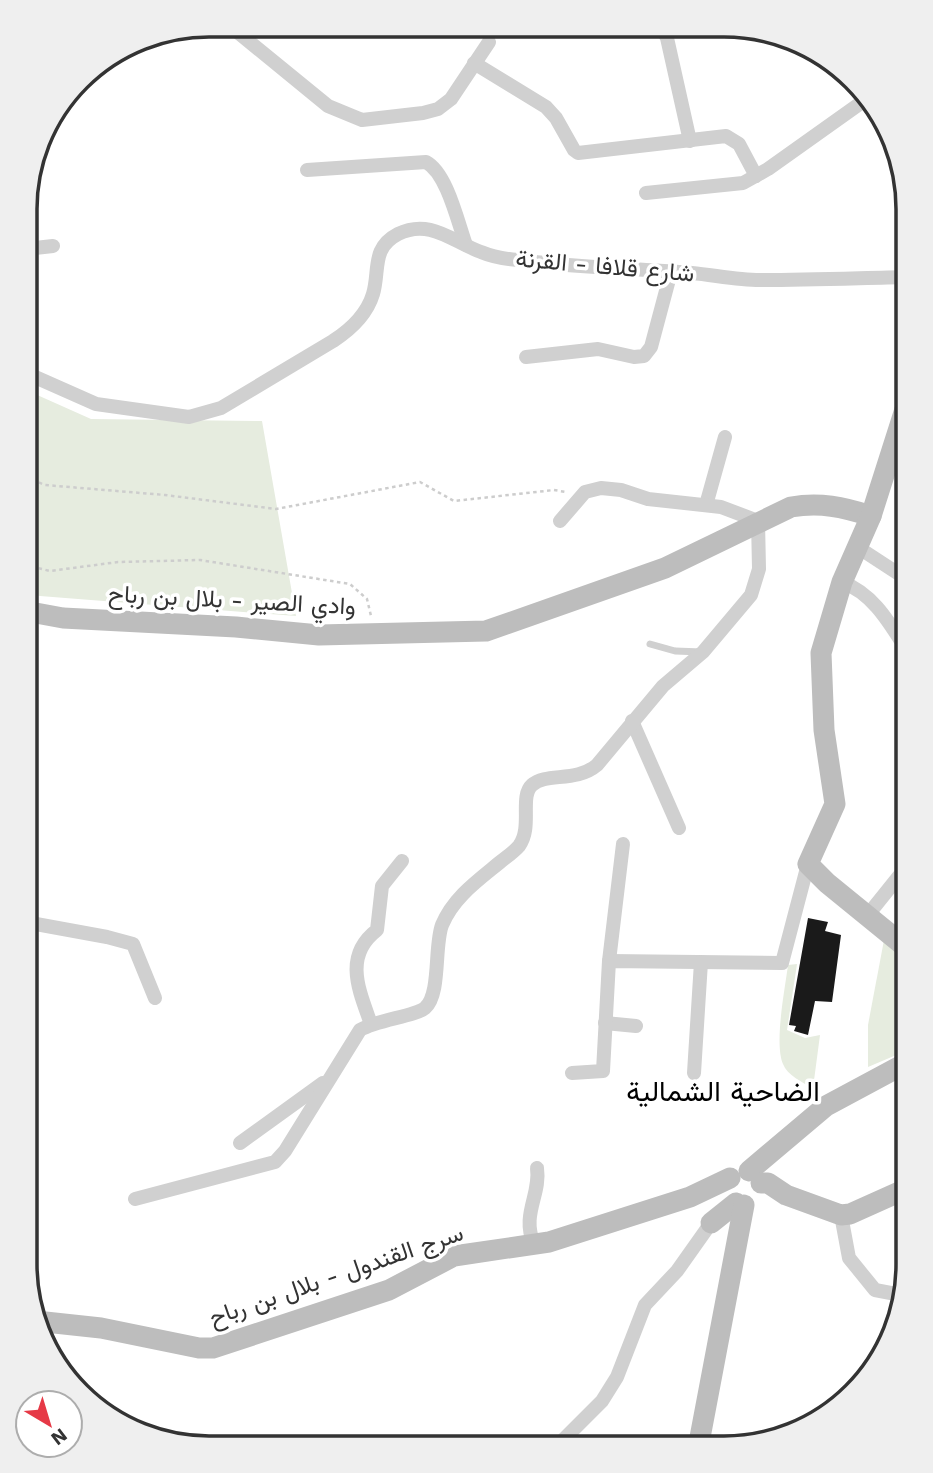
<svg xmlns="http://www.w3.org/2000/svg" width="933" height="1473" font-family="'Work Sans',Vazirmatn,sans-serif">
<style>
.green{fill:#e6ecdf}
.building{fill:#1a1a1a}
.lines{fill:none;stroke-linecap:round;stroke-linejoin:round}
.path{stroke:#cdcdcd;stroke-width:2.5;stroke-dasharray:3.5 3.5;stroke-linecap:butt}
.lane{stroke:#d0d0d0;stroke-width:7}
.street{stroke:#d0d0d0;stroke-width:14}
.secondary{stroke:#bdbdbd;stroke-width:21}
.labels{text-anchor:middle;stroke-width:7;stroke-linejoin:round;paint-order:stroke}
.street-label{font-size:24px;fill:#333;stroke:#fff}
.quarter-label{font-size:28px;fill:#000;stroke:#fff}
.rim{fill:none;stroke:#333;stroke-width:3.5}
</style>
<rect width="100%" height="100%" fill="#fff"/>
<g class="green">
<polygon points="26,390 91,419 262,421 296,616 40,596 25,593"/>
<polygon points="884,940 908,965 908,1050 868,1067 868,1025"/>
<path d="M797,964L787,1030L805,1038L820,1035L813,1088C803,1083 787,1075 783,1064C774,1043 785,989 788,965Z"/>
</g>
<polygon class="building" points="808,918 828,922 825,931 841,935 832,1002 815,1001 808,1035 794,1031 796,1026 789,1025"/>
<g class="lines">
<g class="path">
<polyline points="26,477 45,485 165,495 276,509 420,482 454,501 554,490 566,492"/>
<polyline points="25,565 50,571 118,562 200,560 350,584 367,599 371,616"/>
</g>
<polyline class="lane" points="650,644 675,651 702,652"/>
<g class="street">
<polyline points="229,25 328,106 362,120 423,113 438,109 451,99 489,42"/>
<polyline points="661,27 667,38 690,141"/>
<polyline points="474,63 546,107 556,118 574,150 578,153 726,136 739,144 756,176"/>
<path d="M307,170L426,162C447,173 458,223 466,245"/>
<polyline points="646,193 743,183 768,169 865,100"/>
<polyline points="26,249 53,246"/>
<polyline points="526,357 598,349 634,357 644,356 651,347 671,272"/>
<path d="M26,373L96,404L189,417L221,408L333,341C350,330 367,314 373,294C380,270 371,248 398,234C430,218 453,242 481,252C493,257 505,259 518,260C577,268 633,268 692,273C714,275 737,280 760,280C810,280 859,278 908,277"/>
<polyline points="706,505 725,437"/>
<polyline points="859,548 908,580"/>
<path d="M842,582C874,594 890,624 908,652"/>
<polyline points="632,721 679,828"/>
<polyline points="867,916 908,865"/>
<polyline points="25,922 107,937 133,944 155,998"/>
<polyline points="609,961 623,844"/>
<polyline points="605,1023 636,1026"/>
<path d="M371,1024C359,990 343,956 377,930L382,886L402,861"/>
<polyline points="572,1073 603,1071 609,961 782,963 808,864"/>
<polyline points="694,1073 701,962"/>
<polyline points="240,1143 323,1083"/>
<path d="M135,1199L275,1162L285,1151L360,1030C376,1020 416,1016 425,1008C441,994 434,946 442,925C453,898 477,881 499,863C505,858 514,852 519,846C533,827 519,797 532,785C546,772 576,783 597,765L663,686L703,652L751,595L759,569L758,521L721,507L648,499L621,490L601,488L585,492L560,521"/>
<polyline points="841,1215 849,1258 875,1290 896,1294"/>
<path d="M534,1244C521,1214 541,1195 537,1168"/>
<polyline points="555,1448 602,1401 617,1377 645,1305 677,1271 711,1223"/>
</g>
<g class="secondary">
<path d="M25,611L63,618L236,627L319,635L486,631L665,568L791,507C820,502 843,507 871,516"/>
<polyline points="908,949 827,883 808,864 835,804 824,730 821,653 842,582 871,516 908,400"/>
<polyline points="749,1171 826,1106 908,1062"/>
<polyline points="761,1183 768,1183 786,1195 841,1215 850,1214 908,1188"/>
<polyline points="711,1223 736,1203"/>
<polyline points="36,1321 101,1328 199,1348 213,1348 389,1290 454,1256 549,1242 690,1197 730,1178"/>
<polyline points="698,1448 744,1205"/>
</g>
</g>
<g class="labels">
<g class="street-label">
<text transform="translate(605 266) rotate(5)" y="8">شارع قلافا - القرنة</text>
<text transform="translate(232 600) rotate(3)" y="8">وادي الصير - بلال بن رباح</text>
<text transform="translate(336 1275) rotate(-19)" y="8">سرج القندول - بلال بن رباح</text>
</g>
<g class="quarter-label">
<text x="723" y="1101">الضاحية الشمالية</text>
</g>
</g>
<path d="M0 0H933V1473H0ZM209 37H724A172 172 0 0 1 896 209V1264A172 172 0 0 1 724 1436H209A172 172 0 0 1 37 1264V209A172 172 0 0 1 209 37Z" fill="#efefef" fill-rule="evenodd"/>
<path class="rim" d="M209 37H724A172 172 0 0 1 896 209V1264A172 172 0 0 1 724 1436H209A172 172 0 0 1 37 1264V209A172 172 0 0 1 209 37Z"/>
<g transform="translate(49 1424) rotate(142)"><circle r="33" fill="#ffffff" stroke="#adadad" stroke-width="2"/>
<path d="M0-5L12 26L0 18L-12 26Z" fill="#e63946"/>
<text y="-10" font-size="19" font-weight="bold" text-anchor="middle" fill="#333333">N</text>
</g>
</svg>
